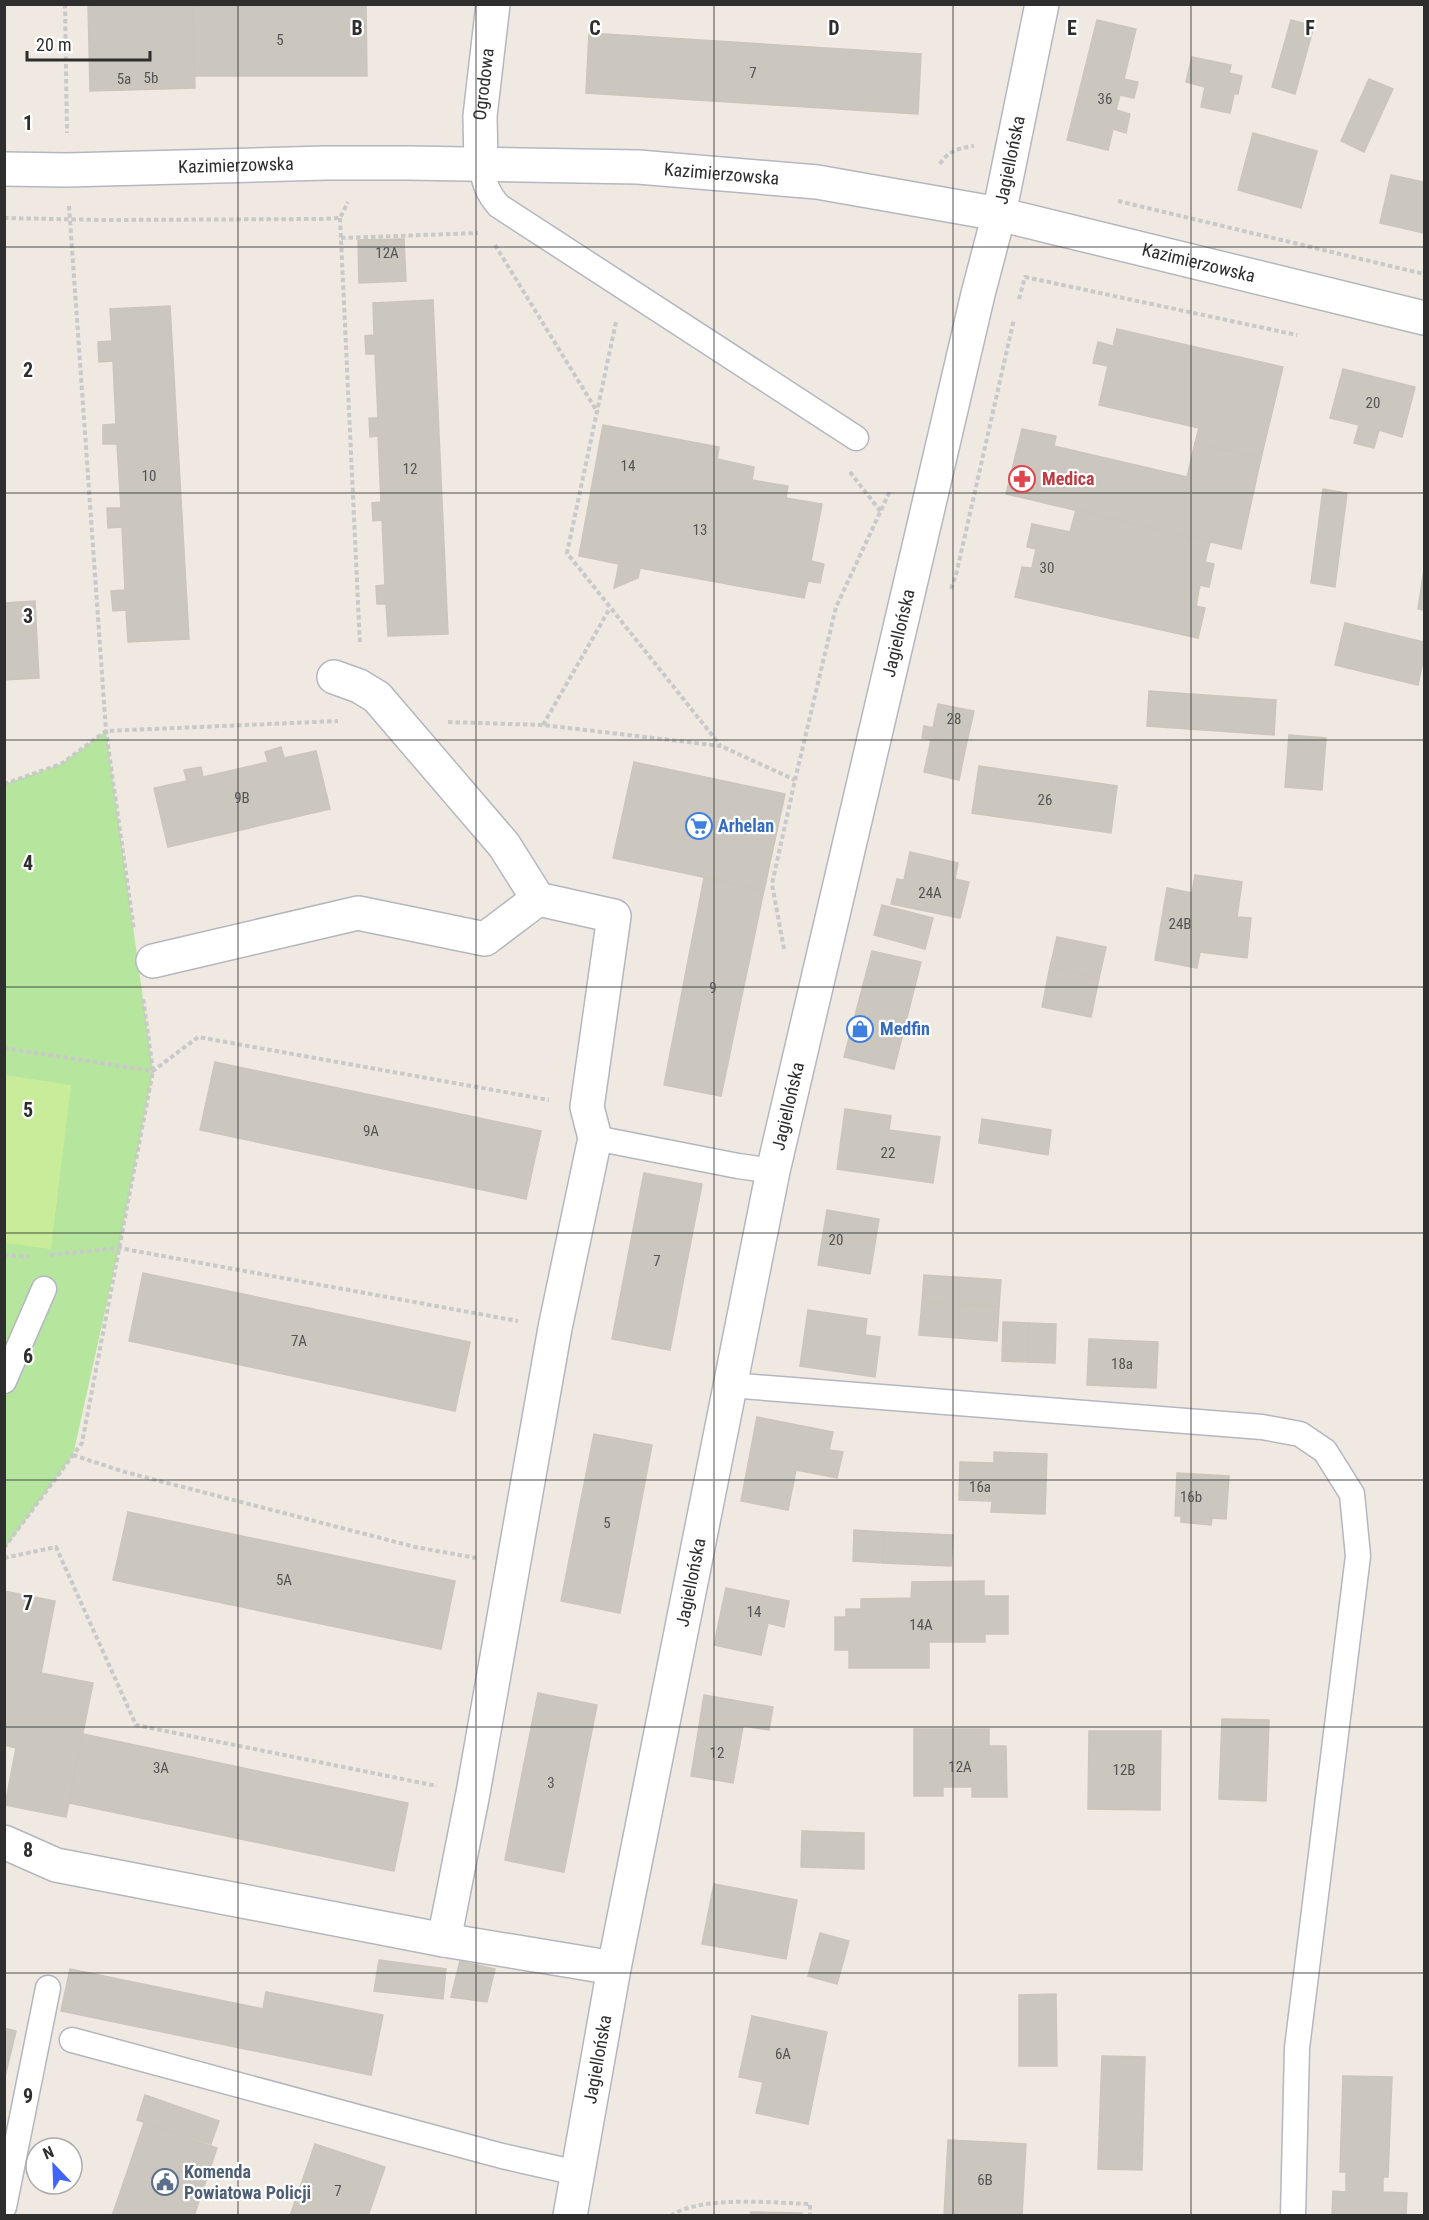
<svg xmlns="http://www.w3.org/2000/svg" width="1429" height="2220" font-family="'Roboto Condensed',sans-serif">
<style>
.green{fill:#b6e59e}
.pitch{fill:#c9ec9a}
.building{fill:#cbc7bf;stroke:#cbc5ba;stroke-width:1.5}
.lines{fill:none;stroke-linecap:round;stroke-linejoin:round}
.lane-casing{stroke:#b4b7c1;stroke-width:27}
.street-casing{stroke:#b4b7c1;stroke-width:36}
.path{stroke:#c9c9c9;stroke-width:4;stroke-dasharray:4.5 3;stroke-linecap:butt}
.lane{stroke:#fff;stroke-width:24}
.street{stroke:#fff;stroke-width:33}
.grid{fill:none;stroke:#2e2e2e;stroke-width:1.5;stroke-opacity:0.55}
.labels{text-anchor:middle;stroke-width:4.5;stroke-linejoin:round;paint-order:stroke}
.number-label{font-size:15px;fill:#555452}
.street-label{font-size:18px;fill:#2e2e2e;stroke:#fff}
.health-label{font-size:18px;font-weight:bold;fill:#be3a42;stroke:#fff;text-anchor:start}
.shop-label{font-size:18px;font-weight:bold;fill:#366cbe;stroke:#fff;text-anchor:start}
.service-label{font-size:18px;font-weight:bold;fill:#4e5e75;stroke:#fff;text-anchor:start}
.grid-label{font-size:20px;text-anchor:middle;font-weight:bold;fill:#2e2e2e;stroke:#fff;stroke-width:4.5;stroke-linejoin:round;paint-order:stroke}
</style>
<rect width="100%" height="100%" fill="#efe9e1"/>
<polygon class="green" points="106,731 153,1071 119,1248 73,1455 5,1548 5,784 61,764"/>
<polygon class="pitch" points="5,1075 71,1085 51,1249 5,1243"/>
<g class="building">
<polygon points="88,4 193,4 195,88 90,91"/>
<polygon points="193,4 366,4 367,76 195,76"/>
<polygon points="1097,20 1136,29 1124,79 1138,82 1134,98 1120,95 1116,110 1130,114 1126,133 1113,129 1108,150 1067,140"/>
<polygon points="1291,20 1314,26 1295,94 1272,87"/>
<polygon points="589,33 921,54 918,114 586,93"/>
<polygon points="1192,57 1231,65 1229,73 1242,76 1238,94 1234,94 1230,113 1201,107 1205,87 1186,82"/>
<polygon points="1369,79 1393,89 1364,152 1341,141"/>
<polygon points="1253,133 1317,151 1301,208 1238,190"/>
<polygon points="1391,175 1424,182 1424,233 1380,223"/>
<polygon points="404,239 406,281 359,283 358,240"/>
<polygon points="433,300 448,634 388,636 386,604 377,604 376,586 385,585 382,520 373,521 372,503 381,502 378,436 370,437 369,418 378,418 375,354 366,354 365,336 374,335 373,303"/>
<polygon points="170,306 189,639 128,642 126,610 113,611 111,591 125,590 122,527 108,528 107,508 121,508 117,444 103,444 103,425 116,424 113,361 99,362 98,342 112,341 110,309"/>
<polygon points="1117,329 1283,367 1261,458 1195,443 1199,428 1099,405 1108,366 1093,363 1098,342 1113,346"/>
<polygon points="1343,369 1415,387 1402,437 1379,430 1374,448 1354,443 1359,425 1330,418"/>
<polygon points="603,425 719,447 717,459 754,467 752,480 788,486 786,498 822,504 811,561 824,564 820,583 808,581 804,598 640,568 638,578 614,588 619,564 579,556"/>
<polygon points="1022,429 1056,436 1054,446 1187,477 1195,443 1261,458 1241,549 1006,494"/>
<polygon points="1323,489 1347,493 1335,587 1311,583"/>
<polygon points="1076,510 1210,542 1205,562 1214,564 1209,587 1200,585 1196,606 1205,608 1198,638 1015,597 1022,567 1032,568 1036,549 1027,547 1032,524 1070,532"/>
<polygon points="1424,569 1424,610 1418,609"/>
<polygon points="35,601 39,678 4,680 4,603"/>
<polygon points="1345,623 1424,642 1424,656 1418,685 1335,665"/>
<polygon points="1149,691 1276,700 1274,735 1147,726"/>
<polygon points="938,704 974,711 966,746 922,738 924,726 933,728"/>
<polygon points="1289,735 1326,738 1322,790 1285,787"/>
<polygon points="931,740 966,746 959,780 924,772"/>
<polygon points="281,747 284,758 316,751 330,809 168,847 154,788 187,781 184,770 201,767 203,777 268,762 265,752"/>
<polygon points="634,762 785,794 764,890 613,858"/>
<polygon points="979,766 1117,786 1111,833 972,813"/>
<polygon points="910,852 958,863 955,879 969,882 960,918 891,904 897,879 904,880"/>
<polygon points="1195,875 1242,882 1237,917 1251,918 1247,958 1200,952 1197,968 1155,960 1167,888 1192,893"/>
<polygon points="704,878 764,890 721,1096 664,1085"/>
<polygon points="882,905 933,918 925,949 874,935"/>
<polygon points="1057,937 1106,947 1099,978 1050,967"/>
<polygon points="872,951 921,962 894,1069 844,1057"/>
<polygon points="1050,967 1099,978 1091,1017 1042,1007"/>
<polygon points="215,1062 541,1131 526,1199 200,1130"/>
<polygon points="845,1109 891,1116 889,1130 940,1137 933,1183 837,1169"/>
<polygon points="982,1119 1051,1130 1048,1155 979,1143"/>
<polygon points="644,1173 702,1184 670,1350 612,1339"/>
<polygon points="827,1210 879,1219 870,1274 818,1265"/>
<polygon points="143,1273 470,1342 455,1411 129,1341"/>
<polygon points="924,1275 1001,1280 999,1307 922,1302"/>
<polygon points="922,1302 999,1307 997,1341 919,1335"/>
<polygon points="808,1310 867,1319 865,1335 880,1337 875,1377 800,1366"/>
<polygon points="1003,1322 1029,1323 1027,1362 1002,1361"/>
<polygon points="1029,1323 1056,1324 1055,1363 1027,1362"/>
<polygon points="1089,1339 1158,1342 1156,1388 1087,1385"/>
<polygon points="757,1417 833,1432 829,1450 843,1452 837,1478 796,1470 788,1510 741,1501"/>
<polygon points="594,1434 652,1445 620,1613 561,1601"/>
<polygon points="994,1452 1047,1454 1045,1514 991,1512 992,1501 959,1500 960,1462 994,1463"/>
<polygon points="1177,1473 1229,1476 1226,1519 1212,1518 1211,1525 1181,1522 1181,1516 1175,1516"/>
<polygon points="128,1512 455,1581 441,1649 113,1580"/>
<polygon points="854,1530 884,1532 883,1563 853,1561"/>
<polygon points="884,1532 953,1535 951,1566 883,1563"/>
<polygon points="984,1581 984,1596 1008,1596 1008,1634 985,1634 985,1642 929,1642 929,1668 849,1668 849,1650 835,1650 835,1617 846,1617 846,1609 861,1609 861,1599 911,1598 912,1582"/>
<polygon points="726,1588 789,1601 784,1627 768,1623 761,1655 714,1645"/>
<polygon points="4,1591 55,1601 41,1673 93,1683 66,1817 5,1805 16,1748 4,1745"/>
<polygon points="538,1693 597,1705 564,1872 505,1860"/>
<polygon points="704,1695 773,1707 769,1730 743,1726 733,1783 691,1776"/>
<polygon points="1222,1719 1269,1720 1266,1801 1219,1799"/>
<polygon points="914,1729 989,1729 989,1746 1006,1746 1007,1797 972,1797 972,1787 943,1787 943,1796 914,1796"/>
<polygon points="1089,1731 1161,1731 1160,1810 1088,1809"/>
<polygon points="83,1734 408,1803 394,1871 69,1803"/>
<polygon points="802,1831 864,1833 864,1869 801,1867"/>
<polygon points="714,1884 797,1900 786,1959 702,1944"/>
<polygon points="820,1933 849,1941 837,1984 808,1976"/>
<polygon points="379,1960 446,1969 443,1999 374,1991"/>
<polygon points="460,1961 495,1969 487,2002 451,1997"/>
<polygon points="70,1969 263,2009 266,1992 383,2015 371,2075 61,2011"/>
<polygon points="1056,1994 1057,2066 1019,2066 1019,1995"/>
<polygon points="752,2016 827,2032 808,2124 756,2113 763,2082 739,2077"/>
<polygon points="4,2028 16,2031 4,2081"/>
<polygon points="1102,2056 1145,2057 1142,2170 1098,2169"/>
<polygon points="1343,2076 1392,2077 1388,2177 1383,2177 1383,2192 1407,2193 1406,2216 1332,2216 1333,2191 1346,2192 1346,2172 1340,2172"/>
<polygon points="145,2095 219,2121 211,2144 137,2120"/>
<polygon points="144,2123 217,2148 194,2216 112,2216"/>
<polygon points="948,2140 1026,2144 1022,2216 944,2216"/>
<polygon points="315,2144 385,2167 368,2216 290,2216"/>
<polygon points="751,2212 802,2213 802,2216 750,2216"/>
</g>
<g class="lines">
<defs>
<g id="lane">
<path d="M481,165C484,182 487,193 499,206L856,438"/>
<polyline points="595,1138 738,1166 773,1171"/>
<polyline points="4,1381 44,1289"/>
<polyline points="729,1385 1262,1427 1300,1434 1325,1451 1352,1494 1358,1556 1297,2048 1293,2216"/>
<polyline points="72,2040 502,2156 577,2173"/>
<polyline points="4,2207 48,1988"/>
</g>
<g id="street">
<path id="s1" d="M481,165L480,116L493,4"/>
<path id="s2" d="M4,169L67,170L326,163H408L638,167L817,182L999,214L1424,318"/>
<polyline points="334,677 359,686 377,697 504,845 538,899 614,916 587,1107 595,1138 555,1328 473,1793 444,1940"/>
<polyline points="153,961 358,913 485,939 538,899"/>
<polyline points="4,1842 56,1865 444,1940 614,1968"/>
<path id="s3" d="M570,2216L614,1968L773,1171L978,294L999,214L1042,4"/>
</g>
</defs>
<use href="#lane" class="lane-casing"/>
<use href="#street" class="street-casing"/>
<g class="path">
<polyline points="65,4 67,133"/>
<path d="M940,164C948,151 959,148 974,146"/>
<polyline points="1118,201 1424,274"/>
<polyline points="69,206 106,731 134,930"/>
<polyline points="4,218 104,220 323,219 340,218 348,202"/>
<polyline points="340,218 360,645"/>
<polyline points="341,238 478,233"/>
<polyline points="495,245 598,413"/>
<polyline points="1019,299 1025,277 1297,335"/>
<polyline points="616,322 567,553 720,745"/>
<polyline points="850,472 881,512"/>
<polyline points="951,589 956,575 1014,319"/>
<polyline points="448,722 543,725 721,746 795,780"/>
<polyline points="543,725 610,608"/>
<polyline points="4,784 61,764 106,731 338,721"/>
<polyline points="784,949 772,884 795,780 836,607 890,491"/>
<polyline points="4,1048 153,1071 198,1037 549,1100"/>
<polyline points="4,1255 30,1257"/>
<polyline points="50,1255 119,1248 518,1321"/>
<polyline points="73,1455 125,1472 415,1547 476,1558"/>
<polyline points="4,1548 82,1443 153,1071 143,997"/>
<polyline points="4,1558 56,1547 136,1725 437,1786"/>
<path d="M671,2216C699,2195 776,2203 810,2204V2216"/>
</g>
<use href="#lane" class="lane"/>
<use href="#street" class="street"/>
</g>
<path class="grid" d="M238,4V2216M476,4V2216M714,4V2216M953,4V2216M1191,4V2216M4,247H1424M4,493H1424M4,740H1424M4,987H1424M4,1233H1424M4,1480H1424M4,1727H1424M4,1973H1424"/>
<defs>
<symbol id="pharmacy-ring" viewBox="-11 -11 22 22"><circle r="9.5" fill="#fff" stroke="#e0444e" stroke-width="1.5"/><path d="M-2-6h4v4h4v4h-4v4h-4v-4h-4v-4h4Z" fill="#e0444e"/></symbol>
<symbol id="supermarket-ring" viewBox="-11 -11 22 22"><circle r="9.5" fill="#fff" stroke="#3f7fe0" stroke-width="1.5"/><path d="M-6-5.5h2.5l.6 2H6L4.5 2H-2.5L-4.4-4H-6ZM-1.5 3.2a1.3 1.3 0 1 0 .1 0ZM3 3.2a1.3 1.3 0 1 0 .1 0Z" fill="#3f7fe0"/></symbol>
<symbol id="shop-ring" viewBox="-11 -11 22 22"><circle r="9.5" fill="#fff" stroke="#3f7fe0" stroke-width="1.5"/><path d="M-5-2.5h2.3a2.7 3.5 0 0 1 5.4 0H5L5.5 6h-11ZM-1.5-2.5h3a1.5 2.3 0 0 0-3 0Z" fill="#3f7fe0"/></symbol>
<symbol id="civic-ring" viewBox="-11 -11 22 22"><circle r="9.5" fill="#fff" stroke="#5c6f8a" stroke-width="1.5"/><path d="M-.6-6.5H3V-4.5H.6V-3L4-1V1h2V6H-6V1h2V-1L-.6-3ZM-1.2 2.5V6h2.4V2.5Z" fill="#5c6f8a"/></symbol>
</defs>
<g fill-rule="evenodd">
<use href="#pharmacy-ring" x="1007" y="464" width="30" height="30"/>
<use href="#supermarket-ring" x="684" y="811" width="30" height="30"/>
<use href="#shop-ring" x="845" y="1014" width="30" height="30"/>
<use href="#civic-ring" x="150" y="2167" width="30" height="30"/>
</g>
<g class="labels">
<g class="number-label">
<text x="280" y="45">5</text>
<text x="753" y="78">7</text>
<text x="151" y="83">5b</text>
<text x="124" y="84">5a</text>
<text x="1105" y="104">36</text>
<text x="387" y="258">12A</text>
<text x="1373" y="408">20</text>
<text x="628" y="471">14</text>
<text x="410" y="474">12</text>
<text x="149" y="481">10</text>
<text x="700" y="535">13</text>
<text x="1047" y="573">30</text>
<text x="954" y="724">28</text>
<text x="242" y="803">9B</text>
<text x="1045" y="805">26</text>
<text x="930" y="898">24A</text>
<text x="1180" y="929">24B</text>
<text x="713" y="993">9</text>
<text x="371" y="1136">9A</text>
<text x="888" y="1158">22</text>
<text x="836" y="1245">20</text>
<text x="657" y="1266">7</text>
<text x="299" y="1346">7A</text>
<text x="1122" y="1369">18a</text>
<text x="980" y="1492">16a</text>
<text x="1191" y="1502">16b</text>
<text x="607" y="1528">5</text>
<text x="284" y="1585">5A</text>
<text x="754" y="1617">14</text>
<text x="921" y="1630">14A</text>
<text x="717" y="1758">12</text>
<text x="960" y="1772">12A</text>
<text x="161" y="1773">3A</text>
<text x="1124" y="1775">12B</text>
<text x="551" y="1788">3</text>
<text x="783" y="2059">6A</text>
<text x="985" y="2185">6B</text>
<text x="338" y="2196">7</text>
</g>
<g class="street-label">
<text dy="6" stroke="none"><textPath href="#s1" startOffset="81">Ogrodowa</textPath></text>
<text dy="6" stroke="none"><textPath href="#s3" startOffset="2103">Jagiellońska</textPath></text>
<text dy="6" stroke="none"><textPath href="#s2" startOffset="232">Kazimierzowska</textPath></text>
<text dy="6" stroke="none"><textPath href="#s2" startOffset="718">Kazimierzowska</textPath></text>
<text dy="6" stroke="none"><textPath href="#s2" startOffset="1204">Kazimierzowska</textPath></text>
<text dy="6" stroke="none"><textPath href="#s3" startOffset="1617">Jagiellońska</textPath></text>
<text dy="6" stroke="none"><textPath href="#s3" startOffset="1131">Jagiellońska</textPath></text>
<text dy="6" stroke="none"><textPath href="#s3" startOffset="645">Jagiellońska</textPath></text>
<text dy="6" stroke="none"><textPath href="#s3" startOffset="159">Jagiellońska</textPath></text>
</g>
<g class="health-label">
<text x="1042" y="485">Medica</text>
</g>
<g class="shop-label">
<text x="718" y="832">Arhelan</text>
<text x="880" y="1035">Medfin</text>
</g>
<g class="service-label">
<text x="184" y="2178">Komenda<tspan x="184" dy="21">Powiatowa Policji</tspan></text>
</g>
</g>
<g class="grid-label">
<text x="357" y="35">B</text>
<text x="595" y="35">C</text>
<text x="834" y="35">D</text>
<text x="1072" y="35">E</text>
<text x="1310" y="35">F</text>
<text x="28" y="130">1</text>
<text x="28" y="377">2</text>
<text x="28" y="623">3</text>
<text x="28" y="870">4</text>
<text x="28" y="1117">5</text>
<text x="28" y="1363">6</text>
<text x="28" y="1610">7</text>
<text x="28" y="1857">8</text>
<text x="28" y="2103">9</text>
</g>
<rect width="1429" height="2220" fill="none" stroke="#2e2e2e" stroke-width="12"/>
<g transform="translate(54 2166) rotate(337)"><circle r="28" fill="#ffffff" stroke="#ababab" stroke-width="1.5"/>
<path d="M0-4.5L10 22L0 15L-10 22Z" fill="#4264fb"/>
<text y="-9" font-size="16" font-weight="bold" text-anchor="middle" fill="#2e2e2e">N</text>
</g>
<path d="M27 51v9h123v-9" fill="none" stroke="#2e2e2e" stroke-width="3"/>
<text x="36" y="51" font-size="18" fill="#2e2e2e" stroke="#ffffff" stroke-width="4.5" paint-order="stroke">20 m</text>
</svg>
